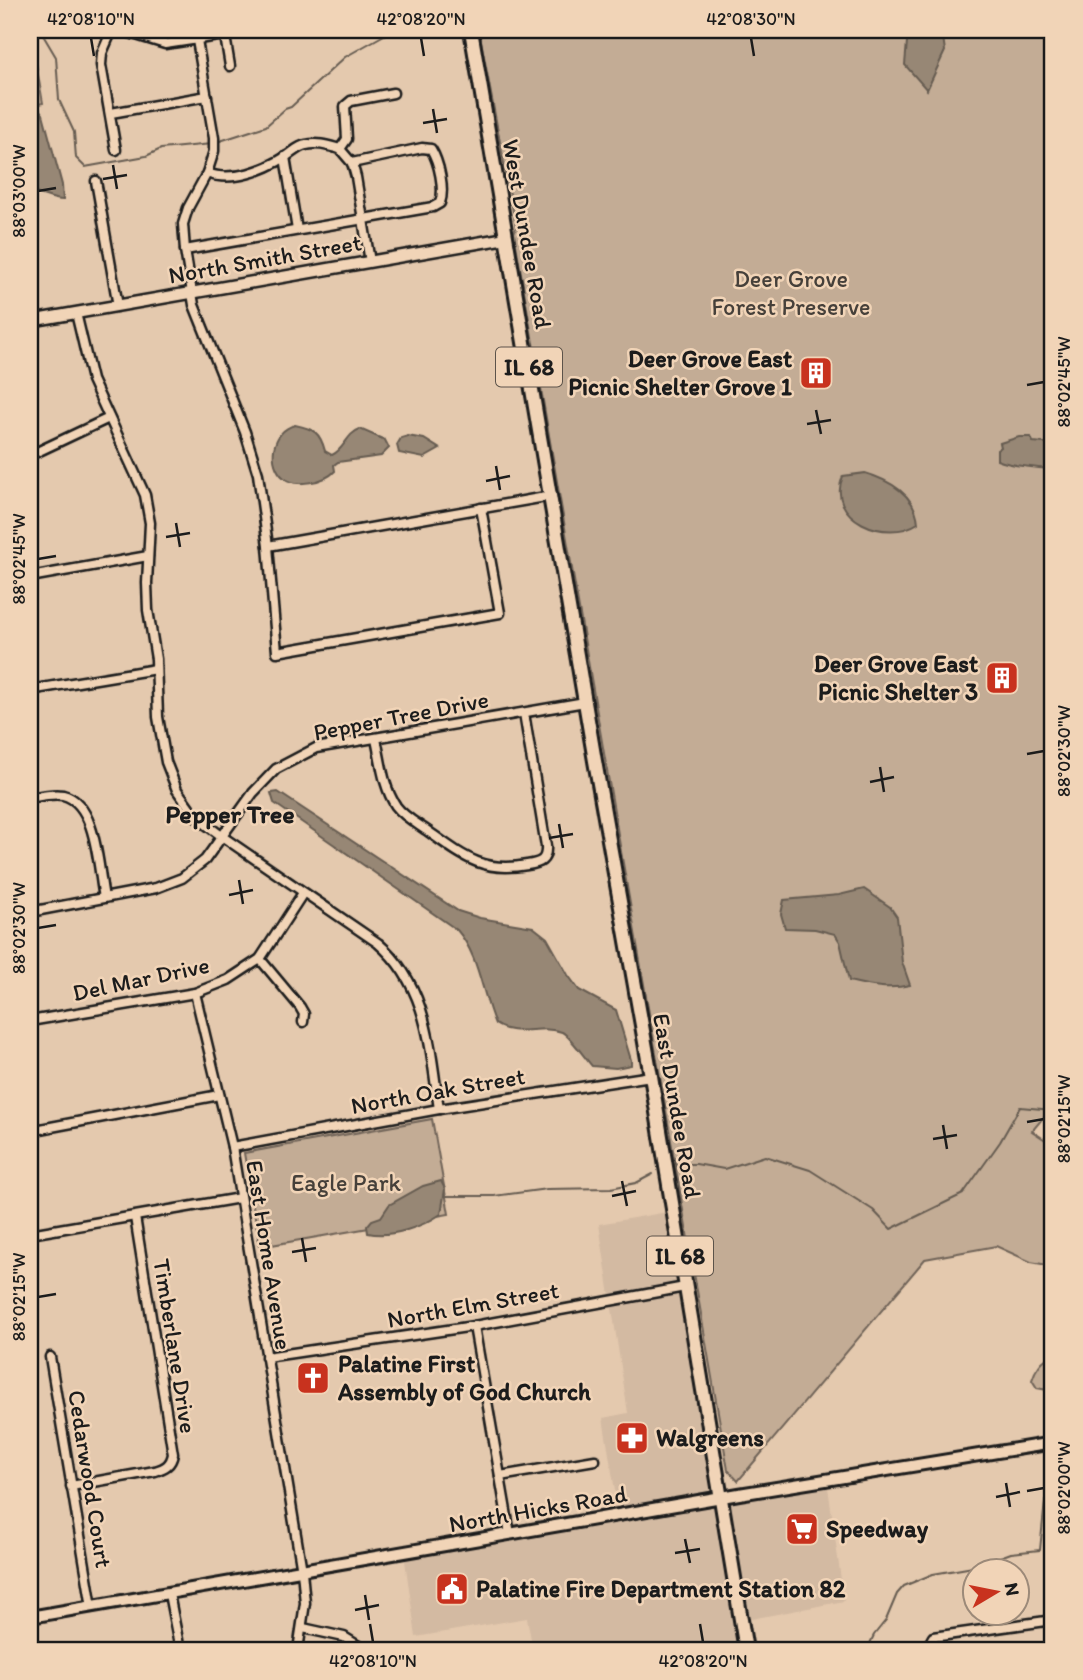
<svg xmlns="http://www.w3.org/2000/svg" width="1083" height="1680" font-family="Itim,sans-serif">
<style>
.built{fill:#d3baa2}
.green{fill:#c3ac95;stroke:#706458;stroke-width:2}
.water{fill:#978775;stroke:#665c51;stroke-width:2}
.lines{fill:none;stroke-linecap:round;stroke-linejoin:round}
.stream{stroke:#665c51;stroke-width:2}
.minor-casing{stroke:#1c1c1c;stroke-width:13}
.tertiary-casing{stroke:#1c1c1c;stroke-width:15}
.secondary-casing{stroke:#1c1c1c;stroke-width:16}
.primary-casing{stroke:#1c1c1c;stroke-width:18}
.minor{stroke:#f1d4b7;stroke-width:8}
.tertiary{stroke:#f1d4b7;stroke-width:10}
.secondary{stroke:#f1d4b7;stroke-width:10}
.primary{stroke:#f1d4b7;stroke-width:12}
.ticks{fill:none;stroke:#1c1c1c;stroke-width:2.5}
.labels{text-anchor:middle;stroke-width:5;stroke-linejoin:round;paint-order:stroke}
.shield{fill:#f1d4b7;stroke:#5c534a;stroke-width:2}
.shield-label{font-size:23px;font-weight:bold;fill:#1c1c1c}
.street-label{font-size:24px;fill:#1c1c1c;stroke:#f1d4b7}
.park-label{font-size:24px;fill:#46403a;stroke:#f1d4b7}
.poi-label{font-size:24px;font-weight:bold;fill:#1c1c1c;stroke:#f1d4b7;text-anchor:start}
.neighbourhood-label{font-size:26px;font-weight:bold;fill:#1c1c1c;stroke:#f1d4b7}
.neatline{fill:none;stroke:#1c1c1c;stroke-width:2.5}
.ticks-label{font-size:18px;text-anchor:middle;fill:#1c1c1c}
</style>
<rect width="100%" height="100%" fill="#e4c9ae"/>
<filter id="ink" filterUnits="userSpaceOnUse"><feTurbulence type="fractalNoise" baseFrequency=".0143" numOctaves="2"/><feDisplacementMap in="SourceGraphic" scale="14" xChannelSelector="R" yChannelSelector="G"/><feConvolveMatrix kernelMatrix="1 2 1 2 8 2 1 2 1" color-interpolation-filters="sRGB"/></filter>
<g filter="url(#ink)">
<polygon class="built" points="673,1211 721,1497 827,1480 844,1601 741,1621 746,1650 533,1650 527,1618 416,1637 404,1554 619,1515 603,1418 628,1413 599,1224"/>
<g class="green">
<polygon points="30,30 43,103 30,106"/>
<polygon points="479,30 1053,30 1053,1106 1032,1131 1053,1145 1053,1266 1031,1262 996,1246 925,1259 738,1481 728,1470 514,233 516,227"/>
<polygon points="432,1119 449,1214 260,1247 244,1153"/>
<path d="M1053,1356V1391L1037,1388L1032,1380C1035,1370 1042,1358 1053,1356Z"/>
</g>
<g class="water">
<polygon points="908,30 942,30 945,51 927,90 905,65"/>
<path d="M39,109L43,114L62,185L63,200C51,200 42,193 30,192V110Z"/>
<path d="M295,425C314,429 320,432 325,451L332,455C345,449 346,434 360,429L385,440L389,448L381,456L338,462L334,465L335,471C325,482 296,488 284,478C267,464 271,431 295,425Z"/>
<polygon points="408,436 424,439 440,449 424,458 399,453 397,445 401,438"/>
<path d="M1019,437H1031L1033,442L1044,443L1053,449V469C1039,468 1010,466 997,460V450L1001,447L1000,443Z"/>
<path d="M865,473C889,480 916,495 918,523C887,544 825,519 843,476Z"/>
<path d="M278,792L458,911L480,918L533,927L547,938L568,975L579,990L616,1010L631,1060V1065L616,1068L592,1066C585,1058 570,1036 562,1032C540,1024 515,1038 495,1024C482,994 479,955 457,930L274,803L271,793Z"/>
<path d="M864,889L890,907L897,917L902,962L910,985C889,990 869,986 849,981L840,942L835,934L815,929L785,928L781,914L784,900L839,895Z"/>
<path d="M441,1181L445,1189L441,1214C422,1227 391,1238 368,1233L367,1226L372,1220L381,1217L389,1205L423,1186Z"/>
</g>
<g class="lines">
<g class="stream">
<polyline points="40,30 56,57 59,100 74,132 76,158 85,167 146,156 161,149 212,144"/>
<polyline points="217,142 266,126 285,109 291,107 345,57 393,30"/>
<polyline points="672,1164 696,1164 724,1169 765,1156 810,1170 873,1210 891,1229 963,1194 1000,1142 1020,1107 1053,1110"/>
<polyline points="444,1196 494,1196 547,1189 611,1188 636,1183 653,1174"/>
<polyline points="867,1650 874,1635 886,1620 897,1594 904,1586 933,1574 973,1567 1011,1553 1040,1550 1045,1501 1053,1494"/>
</g>
<defs>
<g id="minor">
<polyline points="112,30 102,53 101,65 116,150"/>
<polyline points="120,30 165,44 225,35"/>
<polyline points="224,30 230,66"/>
<polyline points="197,40 214,138 214,151 207,173 188,208 183,224 185,250 194,305 245,432 258,474 268,546 277,652 500,613 481,508"/>
<polyline points="111,113 207,96"/>
<polyline points="340,149 352,163 356,177 370,262"/>
<polyline points="340,149 347,139 345,106 351,101 393,93"/>
<polyline points="285,157 297,230"/>
<path d="M207,173C232,183 265,170 287,156C293,152 299,146 306,145C318,142 329,146 340,149"/>
<polyline points="96,181 118,306"/>
<path d="M185,250L433,207L440,203C445,189 439,162 431,149L422,148L352,163"/>
<path d="M76,313L92,380L145,495L150,523L147,583L148,610L156,659L158,717L166,762L177,790L196,817L223,837L378,943C428,986 430,1048 439,1109"/>
<polyline points="37,452 109,418"/>
<polyline points="268,546 551,496"/>
<polyline points="30,577 148,556"/>
<polyline points="30,690 156,669"/>
<path d="M376,739C381,761 383,787 396,806C404,817 418,824 429,832C464,857 483,873 527,865C540,863 547,861 546,846L524,713"/>
<path d="M30,798C41,796 52,793 63,795C97,803 98,868 104,898"/>
<polyline points="30,912 156,888 182,878 205,860 253,793 276,769 316,748 585,702"/>
<polyline points="260,959 300,1007 304,1014 303,1022"/>
<polyline points="195,993 232,1147 302,1571 305,1603 298,1650"/>
<polyline points="30,1021 195,993 228,980 260,959 303,893"/>
<polyline points="30,1131 219,1095"/>
<polyline points="232,1147 439,1109 651,1076"/>
<polyline points="30,1234 240,1198"/>
<polyline points="474,1326 510,1534"/>
<polyline points="50,1357 92,1607"/>
<polyline points="266,1357 474,1326 685,1287"/>
<polyline points="500,1476 595,1460"/>
<path d="M71,1486L155,1471C165,1468 171,1465 173,1454L135,1217"/>
<polyline points="169,1594 180,1650"/>
<polyline points="303,1628 344,1637 365,1650"/>
<polyline points="926,1650 933,1637 1046,1621"/>
</g>
<polyline id="tertiary" points="30,321 506,238"/>
<polyline id="secondary" points="30,1617 739,1494 1053,1443"/>
<polyline id="primary" points="471,30 595,761 651,1076 746,1650"/>
</defs>
<use href="#minor" class="minor-casing"/>
<use href="#tertiary" class="tertiary-casing"/>
<use href="#secondary" class="secondary-casing"/>
<use href="#primary" class="primary-casing"/>
<use href="#minor" class="minor"/>
<use href="#tertiary" class="tertiary"/>
<use href="#secondary" class="secondary"/>
<use href="#primary" class="primary"/>
</g>
</g>
<path class="ticks" d="M91,38L94,56M421,38L424,56M751,38L754,56M433,109L437,133M423,123L447,119M113,165L117,189M103,179L127,175M38,191L56,188M1027,385L1044,382M816,410L821,434M807,424L831,420M496,466L500,490M486,481L510,476M176,523L180,547M166,537L190,533M38,559L56,556M1027,754L1044,751M880,767L884,792M870,782L894,777M559,824L563,848M549,838L573,834M239,880L243,904M229,895L253,890M38,928L56,925M1027,1122L1044,1119M943,1125L947,1149M933,1139L957,1135M622,1181L627,1206M612,1196L636,1191M302,1238L306,1262M292,1252L316,1248M38,1297L56,1294M1006,1483L1010,1507M1027,1491L1044,1488M996,1497L1020,1492M685,1539L690,1563M675,1553L700,1549M365,1595L369,1620M355,1610L379,1605M370,1624L373,1642M700,1624L703,1642"/>
<defs>
<symbol id="building-square" viewBox="-11 -11 22 22"><rect x="-9" y="-9" width="18" height="18" rx="4" fill="#c8321e" stroke="#f1d4b7"/><path d="M-4-6H4V6H1V3H-1V6H-4ZM-2.5-4.3h1.7v1.8h-1.7ZM.8-4.3h1.7v1.8H.8ZM-2.5-1h1.7V.8h-1.7ZM.8-1h1.7V.8H.8Z" fill="#fff"/></symbol>
<symbol id="church-square" viewBox="-11 -11 22 22"><rect x="-9" y="-9" width="18" height="18" rx="4" fill="#c8321e" stroke="#f1d4b7"/><path d="M-1.2-6h2.4v3.5h3.3v2.4h-3.3V6h-2.4V-.1h-3.3v-2.4h3.3Z" fill="#fff"/></symbol>
<symbol id="pharmacy-square" viewBox="-11 -11 22 22"><rect x="-9" y="-9" width="18" height="18" rx="4" fill="#c8321e" stroke="#f1d4b7"/><path d="M-2-6h4v4h4v4h-4v4h-4v-4h-4v-4h4Z" fill="#fff"/></symbol>
<symbol id="supermarket-square" viewBox="-11 -11 22 22"><rect x="-9" y="-9" width="18" height="18" rx="4" fill="#c8321e" stroke="#f1d4b7"/><path d="M-6-5.5h2.5l.6 2H6L4.5 2H-2.5L-4.4-4H-6ZM-1.5 3.2a1.3 1.3 0 1 0 .1 0ZM3 3.2a1.3 1.3 0 1 0 .1 0Z" fill="#fff"/></symbol>
<symbol id="civic-square" viewBox="-11 -11 22 22"><rect x="-9" y="-9" width="18" height="18" rx="4" fill="#c8321e" stroke="#f1d4b7"/><path d="M-.6-6.5H3V-4.5H.6V-3L4-1V1h2V6H-6V1h2V-1L-.6-3ZM-1.2 2.5V6h2.4V2.5Z" fill="#fff"/></symbol>
</defs>
<g fill-rule="evenodd">
<use href="#building-square" x="797" y="354" width="38" height="38"/>
<use href="#building-square" x="983" y="659" width="38" height="38"/>
<use href="#church-square" x="294" y="1359" width="38" height="38"/>
<use href="#pharmacy-square" x="613" y="1419" width="38" height="38"/>
<use href="#supermarket-square" x="783" y="1510" width="38" height="38"/>
<use href="#civic-square" x="433" y="1570" width="38" height="38"/>
</g>
<g class="labels">
<g class="shield">
<rect x="496" y="347.5" width="66" height="39" rx="5"/>
<rect x="647" y="1236.5" width="66" height="39" rx="5"/>
</g>
<g class="shield-label">
<text x="529" y="375">IL 68</text>
<text x="680" y="1264">IL 68</text>
</g>
<g class="street-label">
<text transform="translate(527 234) rotate(80)" y="8">West Dundee Road</text>
<text transform="translate(265 259) rotate(-10)" y="8">North Smith Street</text>
<text transform="translate(401 716) rotate(-11)" y="8">Pepper Tree Drive</text>
<text transform="translate(141 979) rotate(-12)" y="8">Del Mar Drive</text>
<text transform="translate(438 1091) rotate(-10)" y="8">North Oak Street</text>
<text transform="translate(677 1106) rotate(80)" y="8">East Dundee Road</text>
<text transform="translate(269 1255) rotate(81)" y="8">East Home Avenue</text>
<text transform="translate(473 1305) rotate(-10)" y="8">North Elm Street</text>
<text transform="translate(175 1346) rotate(81)" y="8">Timberlane Drive</text>
<text transform="translate(90 1479) rotate(81)" y="8">Cedarwood Court</text>
<text transform="translate(538 1509) rotate(-10)" y="8">North Hicks Road</text>
</g>
<g class="park-label">
<text x="791" y="287">Deer Grove<tspan x="791" dy="28">Forest Preserve</tspan></text>
<text x="346" y="1191">Eagle Park</text>
</g>
<g class="poi-label">
<text x="792" y="367" text-anchor="end">Deer Grove East<tspan x="792" dy="28">Picnic Shelter Grove 1</tspan></text>
<text x="978" y="672" text-anchor="end">Deer Grove East<tspan x="978" dy="28">Picnic Shelter 3</tspan></text>
<text x="338" y="1372">Palatine First<tspan x="338" dy="28">Assembly of God Church</tspan></text>
<text x="656" y="1446">Walgreens</text>
<text x="826" y="1537">Speedway</text>
<text x="476" y="1597">Palatine Fire Department Station 82</text>
</g>
<g class="neighbourhood-label">
<text x="230" y="823">Pepper Tree</text>
</g>
</g>
<rect width="1083" height="1680" fill="none" stroke="#f1d4b7" stroke-width="77"/>
<g transform="translate(996 1592) rotate(80)"><circle r="33" fill="#f1d4b7" stroke="#9c8a79" stroke-width="2"/>
<path d="M0-5L12 26L0 18L-12 26Z" fill="#c8321e"/>
<text y="-10" font-size="19" font-weight="bold" text-anchor="middle" fill="#1c1c1c">N</text>
</g>
<rect x="38" y="38" width="1006" height="1604" class="neatline"/>
<g class="ticks-label">
<text x="91" y="25">42°08'10"N</text>
<text x="421" y="25">42°08'20"N</text>
<text x="751" y="25">42°08'30"N</text>
<text transform="translate(19 191) rotate(-90)" y="6">88°03'00"W</text>
<text transform="translate(1064 382) rotate(-90)" y="6">88°02'45"W</text>
<text transform="translate(19 559) rotate(-90)" y="6">88°02'45"W</text>
<text transform="translate(1064 751) rotate(-90)" y="6">88°02'30"W</text>
<text transform="translate(19 928) rotate(-90)" y="6">88°02'30"W</text>
<text transform="translate(1064 1119) rotate(-90)" y="6">88°02'15"W</text>
<text transform="translate(19 1297) rotate(-90)" y="6">88°02'15"W</text>
<text transform="translate(1064 1488) rotate(-90)" y="6">88°02'00"W</text>
<text x="373" y="1667">42°08'10"N</text>
<text x="703" y="1667">42°08'20"N</text>
</g>
</svg>
